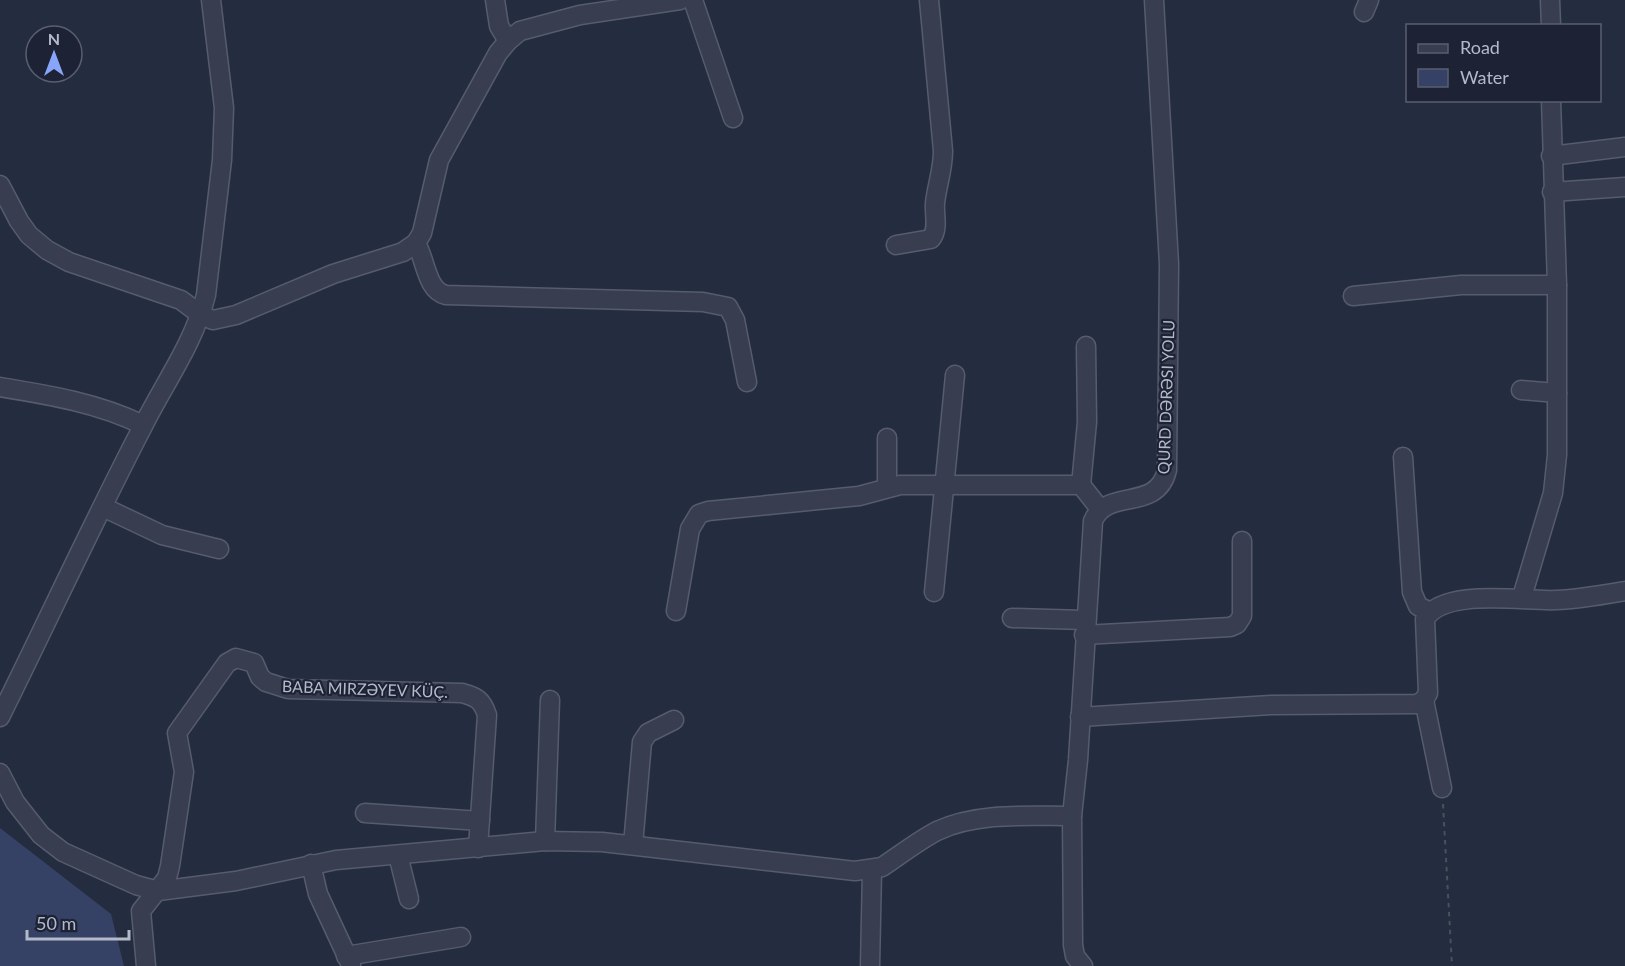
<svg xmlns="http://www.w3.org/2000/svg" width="1625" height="966" font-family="Lato,sans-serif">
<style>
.water{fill:#364265}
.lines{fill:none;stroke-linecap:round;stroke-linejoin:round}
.minor-casing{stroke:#565c6d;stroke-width:21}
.path{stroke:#41555a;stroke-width:2;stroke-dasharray:4.5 4.5;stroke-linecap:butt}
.minor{stroke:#383e4f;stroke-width:18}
.labels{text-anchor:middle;stroke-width:4.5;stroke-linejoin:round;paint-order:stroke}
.street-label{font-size:16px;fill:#b4baca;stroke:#1d2334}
</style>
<rect width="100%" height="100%" fill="#242c3f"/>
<polygon class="water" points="0,828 111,914 124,966 0,966"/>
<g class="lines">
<defs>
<g id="minor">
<polyline points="495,0 499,26 508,41"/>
<polyline points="693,0 733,118"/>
<polyline points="1550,0 1551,26"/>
<polyline points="1364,12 1369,0"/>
<polyline points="1551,156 1625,147"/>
<polyline points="0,185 19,221 29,235 47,250 69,262 181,300 201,315 213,320 236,315 333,274 403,252 416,243 422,233 439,160 498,53 508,41 520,31 580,15 680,0"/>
<polyline points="1552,192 1625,187"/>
<path d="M416,243C426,260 426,290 446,295L703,302L728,307L735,320L747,382"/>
<path d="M896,245L931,239C939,229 934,215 935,203C937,185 943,170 943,151L929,0"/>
<polyline points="1353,296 1461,285 1557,285"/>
<path d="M0,387C49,395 98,403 143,425"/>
<polyline points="1521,390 1557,393"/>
<polyline points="887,438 887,487"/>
<polyline points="1403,457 1412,592 1418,606 1430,612"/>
<polyline points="1081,485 1087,422 1086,346"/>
<polyline points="103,507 162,535 219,549"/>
<polyline points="934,592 955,375"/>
<polyline points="1522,597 1553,493 1557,455 1557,285 1551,100"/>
<polyline points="676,611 690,529 699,514 708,511 859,496 900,485 1081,485 1100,509"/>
<polyline points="1012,618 1085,620"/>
<polyline points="1084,635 1230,627 1237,624 1242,616 1242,541"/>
<polyline points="1424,700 1442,788"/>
<path d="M0,717C48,620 93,522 143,426C165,382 194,343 206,295L222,160L224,108L211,0"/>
<path d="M1080,717L1271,705L1417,704L1424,700L1428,693L1425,619C1444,587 1525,602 1556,600C1580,599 1602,595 1625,591"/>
<path d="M0,773L15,802L41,835L63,852L136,885L158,891L236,881L336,860L545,841L602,842L855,871L882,867C900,855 918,841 937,831C977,812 1029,816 1072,816"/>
<polyline points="365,813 480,821"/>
<polyline points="545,841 550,700"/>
<polyline points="633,845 642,742 648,733 674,720"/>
<polyline points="398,855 409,899"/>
<polyline points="311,864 318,894 351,965"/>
<polyline points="346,956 461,937"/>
<path d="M146,966L141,911L167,878L170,866L184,772L177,733L227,663L236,658L254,663L260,677L266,682L288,689L462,693C477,697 482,700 487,715L478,848"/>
<polyline points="870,966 872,870"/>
<path d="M1083,966L1075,956L1073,945L1072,816L1078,760L1093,521C1107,487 1157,513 1167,470L1169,264L1154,0"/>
</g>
</defs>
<use href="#minor" class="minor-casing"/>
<polyline class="path" points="1443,804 1452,966"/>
<use href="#minor" class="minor"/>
</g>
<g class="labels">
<g class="street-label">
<text transform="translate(1166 397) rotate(-88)" y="6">QURD DƏRƏSI YOLU</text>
<text transform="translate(365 689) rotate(2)" y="6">BABA MIRZƏYEV KÜÇ.</text>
</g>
</g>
<rect x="1406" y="24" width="195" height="78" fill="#1d2334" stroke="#595f70" stroke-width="1.5"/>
<rect x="1418" y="44" width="30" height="9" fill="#383e4f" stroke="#595f70" stroke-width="1.5"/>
<text x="1460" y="54" font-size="18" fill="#b4baca">Road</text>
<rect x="1418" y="69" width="30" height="18" fill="#364265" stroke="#595f70" stroke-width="1.5"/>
<text x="1460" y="84" font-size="18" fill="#b4baca">Water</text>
<g transform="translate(54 54)"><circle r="28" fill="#1d2334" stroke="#595f70" stroke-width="1.5"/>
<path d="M0-4.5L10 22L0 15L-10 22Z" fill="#89a5fa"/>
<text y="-9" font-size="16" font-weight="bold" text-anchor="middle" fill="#b4baca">N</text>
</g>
<path d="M27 930v9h102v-9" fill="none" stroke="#b4baca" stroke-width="3"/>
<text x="36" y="930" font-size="18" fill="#b4baca" stroke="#1d2334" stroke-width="4.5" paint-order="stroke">50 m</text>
</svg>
